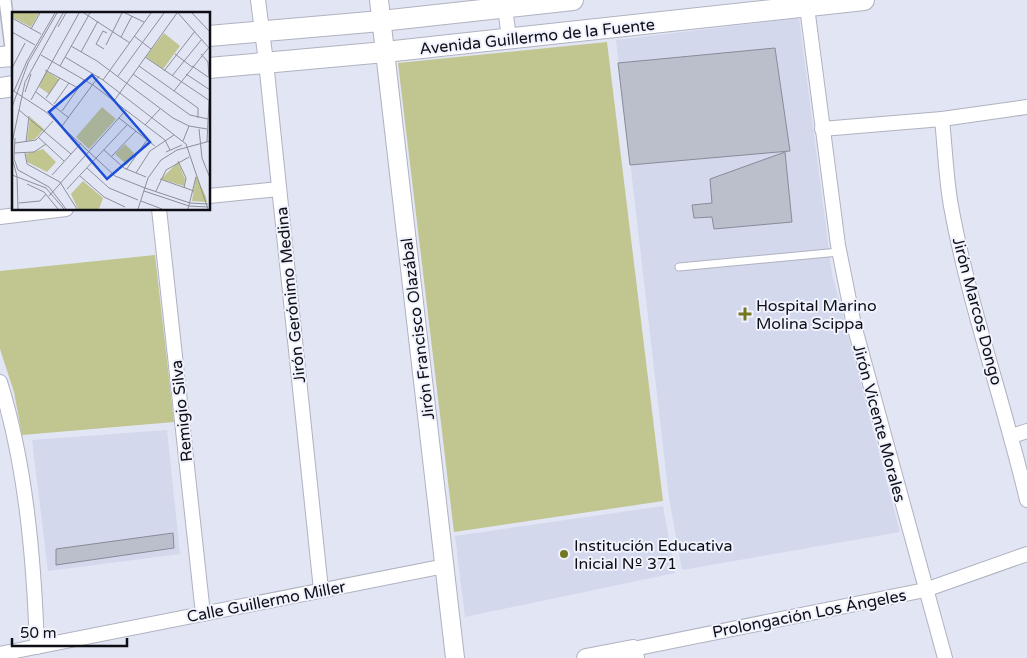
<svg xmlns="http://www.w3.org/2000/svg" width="1027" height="658" font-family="'Varela Round',sans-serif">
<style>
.built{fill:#d3d8ed}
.green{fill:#c1c58f}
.building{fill:#bbbecb;stroke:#888b97}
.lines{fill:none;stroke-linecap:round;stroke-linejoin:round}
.service-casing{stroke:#afb2c0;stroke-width:9}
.pedestrian-casing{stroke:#afb2c0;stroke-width:14}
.minor-casing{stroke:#afb2c0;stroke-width:16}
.tertiary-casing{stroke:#afb2c0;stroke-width:20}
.secondary-casing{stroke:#afb2c0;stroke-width:22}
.service{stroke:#fff;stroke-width:7}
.pedestrian{stroke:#fff;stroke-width:11}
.minor{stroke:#fff;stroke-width:14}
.tertiary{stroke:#fff;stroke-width:18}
.secondary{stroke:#fff;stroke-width:20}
.poi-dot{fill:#73771e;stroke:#f0f2fe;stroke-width:2}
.labels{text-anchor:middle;stroke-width:4;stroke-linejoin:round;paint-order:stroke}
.street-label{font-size:16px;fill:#0e0f14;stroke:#f0f2fe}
.poi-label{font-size:16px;fill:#0e0f14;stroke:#f0f2fe;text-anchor:start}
.inset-road{fill:none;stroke:#8d8f9a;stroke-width:1}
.view{fill:#1d4ed8;fill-opacity:0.15;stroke:#1d4ed8;stroke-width:2.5}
.inset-edge{fill:none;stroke:#0e0f14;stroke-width:2.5}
</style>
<rect width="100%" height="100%" fill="#e2e5f3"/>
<g class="built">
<polygon points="799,18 832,274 900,532 682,570 669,498 616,40"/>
<polygon points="167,430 180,554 48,571 32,440"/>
<polygon points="663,506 675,573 465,617 455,536"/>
</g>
<g class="green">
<polygon points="607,42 663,501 454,532 398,63"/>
<polygon points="155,255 174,422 22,435 14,392 0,349 0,271"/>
</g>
<g class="building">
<polygon points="775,48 790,151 630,165 618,63"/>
<polygon points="785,152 792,222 714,229 712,217 694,218 692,205 712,203 710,179"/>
<polygon points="173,533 174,548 56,565 56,549"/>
</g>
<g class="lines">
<defs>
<polyline id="service" points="679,267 839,252"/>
<polyline id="pedestrian" points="5,0 12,56"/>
<g id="minor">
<polyline points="258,0 266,62 321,590"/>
<polyline points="504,0 509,38"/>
<polyline points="807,7 838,245 854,325 945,658"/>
<path d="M942,119C945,148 946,178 951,206C969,305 1004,402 1027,500"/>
<polyline points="822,129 942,119 1027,107"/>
<polyline points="209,196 279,189"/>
<polyline points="159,209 203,614"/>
<polyline points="0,217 66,209"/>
<path d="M0,382C26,465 34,560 37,647"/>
<polyline points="1012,436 1027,431"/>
<polyline points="633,649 925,590 1027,554"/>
<polyline points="0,654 445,566"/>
</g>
<g id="tertiary">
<polyline points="379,0 455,658"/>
<polyline points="586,658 633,649 635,658"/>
</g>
<g id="secondary">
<polyline points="209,36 381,21 573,0"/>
<polyline points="0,57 14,56"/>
<polyline points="209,68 385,52 864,0"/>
<polyline points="0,88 14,86"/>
</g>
</defs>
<use href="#service" class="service-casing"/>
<use href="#pedestrian" class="pedestrian-casing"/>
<use href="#minor" class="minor-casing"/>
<use href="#tertiary" class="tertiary-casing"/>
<use href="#secondary" class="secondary-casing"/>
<use href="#service" class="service"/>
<use href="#pedestrian" class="pedestrian"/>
<use href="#minor" class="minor"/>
<use href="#tertiary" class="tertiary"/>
<use href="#secondary" class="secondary"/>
</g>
<g class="poi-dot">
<path d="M742.5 306.5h5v5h5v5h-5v5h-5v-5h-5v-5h5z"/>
<circle cx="564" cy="554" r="5"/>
</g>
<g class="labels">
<g class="street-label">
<text transform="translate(537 36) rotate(-6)" y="6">Avenida Guillermo de la Fuente</text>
<text transform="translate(290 295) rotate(-96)" y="6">Jirón Gerónimo Medina</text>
<text transform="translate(978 311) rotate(75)" y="6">Jirón Marcos Dongo</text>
<text transform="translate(417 329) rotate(-97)" y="6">Jirón Francisco Olazábal</text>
<text transform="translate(181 411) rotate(-96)" y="6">Remigio Silva</text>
<text transform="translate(880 423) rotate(75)" y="6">Jirón Vicente Morales</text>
<text transform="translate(266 601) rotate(-11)" y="6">Calle Guillermo Miller</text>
<text transform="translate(809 613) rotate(-11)" y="6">Prolongación Los Ángeles</text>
</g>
<g class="poi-label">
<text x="756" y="311">Hospital Marino<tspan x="756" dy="18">Molina Scippa</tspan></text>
<text x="574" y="551">Institución Educativa<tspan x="574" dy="18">Inicial Nº 371</tspan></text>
</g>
</g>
<g transform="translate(12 12)">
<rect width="198" height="198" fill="#e2e5f3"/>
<path d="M0,1H27L19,15L0,5ZM152,21L168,34L151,57L134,45ZM34,59L47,67L37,82L27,75ZM90,95L104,107L77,137L64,125ZM18,105L32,117L23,127L15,129ZM113,132L122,141L115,153L103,142ZM31,137L44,150L35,160L15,150L14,142ZM166,150L173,167L172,174L149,167ZM184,163L194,185L195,190L180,189ZM71,169L91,186L87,197H66L59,182Z" fill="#c1c58f"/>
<path class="inset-road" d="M72,1L118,31M113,1L132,10M166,1L197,36M180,1L198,20M0,6L29,22M46,15L54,1M19,17L28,1M0,20L23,33M122,24L139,37M109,25L120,4M94,33L110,1M59,34L85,49L161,106L177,114L195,117M92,37L84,32L91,19L95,21M69,40L86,9M163,42L180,55M189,42L196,50L197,66M29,43L81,73L153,128L158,138M53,45L91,68L174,132L196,197M133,45L198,89M48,54L78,1M127,54L186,96V106M180,54L196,65M0,56L13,31M33,58L66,76M152,59L183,19M121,62L178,103L196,107M174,62L198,78M106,64L152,1M160,64L190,27M91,68L139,1M0,78L34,100L103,164L133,176M2,79L15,49L43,1M162,79L198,34M13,80L19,62M24,80L57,106M34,86L48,66M19,88L67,1M102,89L165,1M42,92L57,71M0,95L16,51L45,1M7,98L59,142M50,99L72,68M107,106L143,134M133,113L148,97M50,114L87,64M187,117L190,146L198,166M26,125L52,149M3,126L2,147L6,158L37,175L54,197M171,129L177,114M14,130L17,104M195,130L197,89M0,131L13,70L51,1M3,131L24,128L41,109M92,138L112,156L134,165M154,140L170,133M2,141L22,140L34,132M13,141L15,152L48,170L65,197M99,145L124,119M0,146L5,164L6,197M166,149L174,166L172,176M75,156L97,176L126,188M114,158L135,128M124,161L138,139L162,123M0,163L34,176L52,197M40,163L69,131M68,164L92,185L113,195M148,167L182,179M15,172L32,180L46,197M133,176L178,191L196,192M55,177L115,113M132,179L177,194L196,195M144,179L154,158L177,145M37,184L114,98M129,189L150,197M7,191L28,189L34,182M126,197L136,166L149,148L165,138L198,129M176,197L184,165"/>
<path class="view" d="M80,63L138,130L95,167L37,100Z"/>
<rect width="198" height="198" class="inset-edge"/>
</g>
<path d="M12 638v8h115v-8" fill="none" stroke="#0e0f14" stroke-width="2.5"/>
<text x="20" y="638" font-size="15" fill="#0e0f14" stroke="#f0f2fe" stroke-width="4" paint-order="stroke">50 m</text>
</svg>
